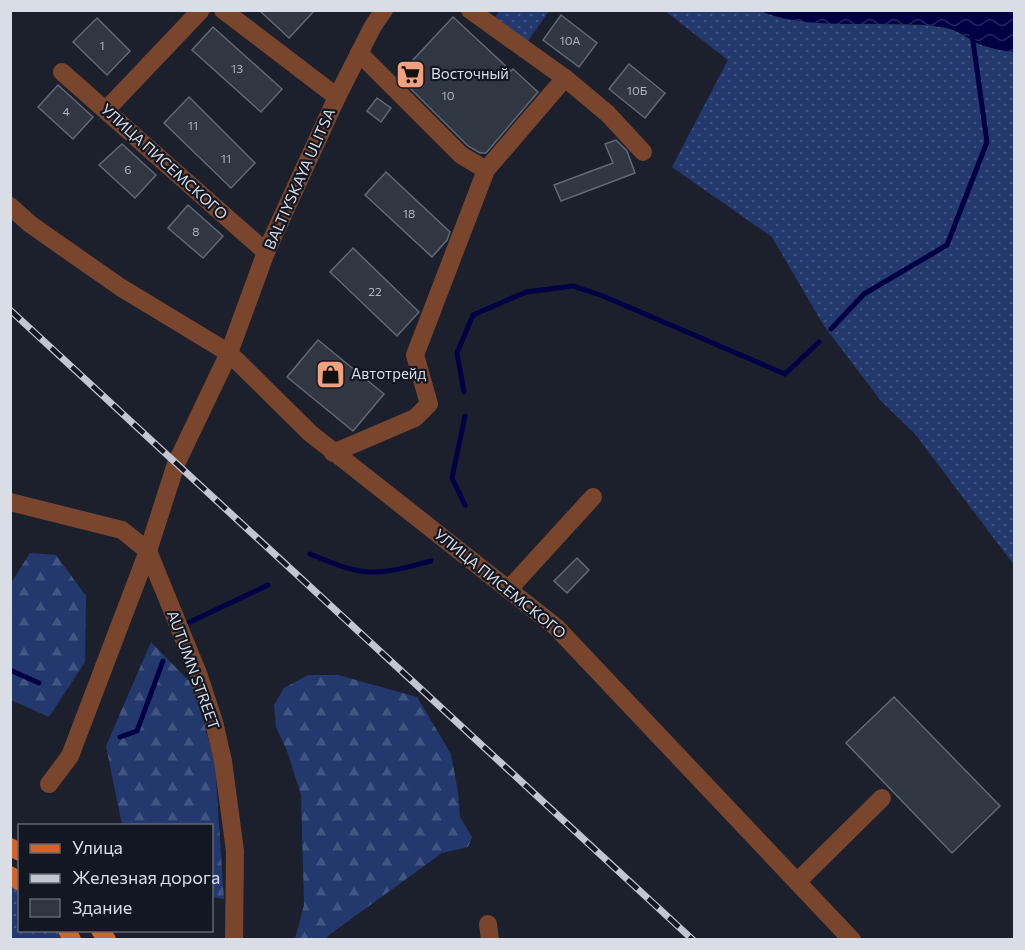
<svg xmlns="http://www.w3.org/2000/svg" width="1025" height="950" font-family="Commissioner,sans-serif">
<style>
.grass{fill:url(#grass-dots)}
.forest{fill:url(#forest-firs)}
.water{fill:url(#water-waves)}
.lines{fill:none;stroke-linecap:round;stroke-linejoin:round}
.stream{stroke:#010044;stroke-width:5}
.building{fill:#303642;stroke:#616876;stroke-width:1.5}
.minor{stroke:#7a452d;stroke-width:18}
.major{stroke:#d2642e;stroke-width:18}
.rail-casing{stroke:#c2c6cf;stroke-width:7}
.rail{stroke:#121722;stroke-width:4.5;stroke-dasharray:14;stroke-linecap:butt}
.labels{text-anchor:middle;stroke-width:4.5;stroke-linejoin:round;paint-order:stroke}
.number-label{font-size:12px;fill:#afb3bc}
.poi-label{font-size:15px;fill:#d9dde5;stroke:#121722;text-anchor:start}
.street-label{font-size:15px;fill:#d9dde5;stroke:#121722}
</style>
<defs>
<pattern id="grass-dots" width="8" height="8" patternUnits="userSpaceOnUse" patternTransform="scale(1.5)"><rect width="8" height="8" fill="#23386d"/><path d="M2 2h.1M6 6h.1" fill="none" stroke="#425482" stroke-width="1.8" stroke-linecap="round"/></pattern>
<pattern id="forest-firs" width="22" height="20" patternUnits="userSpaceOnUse" patternTransform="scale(1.5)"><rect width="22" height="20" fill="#23386d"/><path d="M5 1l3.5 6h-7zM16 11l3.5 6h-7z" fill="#425482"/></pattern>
<pattern id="water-waves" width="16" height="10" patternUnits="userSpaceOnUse" patternTransform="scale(1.5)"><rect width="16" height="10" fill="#010044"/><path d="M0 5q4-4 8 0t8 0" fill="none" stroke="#25255f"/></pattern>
</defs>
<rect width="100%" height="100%" fill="#1b202c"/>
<g class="grass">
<polygon points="500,11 549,11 526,44 495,17"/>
<polygon points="665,11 760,11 780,17 833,23 927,25 950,28 980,44 1014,52 1014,565 915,434 881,401 824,326 772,237 672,167 728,60"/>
<polygon points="10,884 19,891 20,930 57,931 61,939 11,939"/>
</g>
<g class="forest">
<polygon points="30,553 56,555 86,596 85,662 49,717 11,700 11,583"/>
<polygon points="151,642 194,686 215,764 224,899 212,897 212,826 122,825 106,746"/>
<polygon points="308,675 338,675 417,697 451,754 458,792 460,817 472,837 468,847 442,853 329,935 326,939 295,939 304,905 301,795 287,751 276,727 274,705 284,688"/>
</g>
<path class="water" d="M760,11H1014V52C1003,51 989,48 979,44C968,39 958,30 946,28C888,17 815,34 760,11Z"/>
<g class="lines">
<g class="stream">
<polyline points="831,329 864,294 947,245 987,142 972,34"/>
<polyline points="464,392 457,353 473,315 526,292 573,286 603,296 785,374 819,342"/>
<polyline points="465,416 452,478 465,505"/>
<path d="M310,554C329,562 350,571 370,572C390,573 411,566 431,561"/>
<polyline points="188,623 268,585"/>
<polyline points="10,670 39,683"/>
<polyline points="120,737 137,731 163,661"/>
</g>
</g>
<g class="building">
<polygon points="259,10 315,10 289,38"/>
<polygon points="561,15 597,43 579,67 543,40"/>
<polygon points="453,17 511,71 513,69 538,92 486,153 480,153 468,146 398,76"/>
<polygon points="97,18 130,51 107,75 73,42"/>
<polygon points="213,27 282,89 261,112 192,50"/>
<polygon points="629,64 665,93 645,118 609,89"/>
<polygon points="58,85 93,117 73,139 38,107"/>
<polygon points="189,97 255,163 231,188 164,123"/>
<polygon points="377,98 391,108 381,122 367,111"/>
<polygon points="616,140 627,151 635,173 561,201 554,185 613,163 605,144"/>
<polygon points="122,144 156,175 135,198 99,165"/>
<polygon points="386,172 450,232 447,240 432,257 365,195"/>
<polygon points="188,205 223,236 203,258 168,228"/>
<polygon points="353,248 419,312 397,336 330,272"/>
<polygon points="318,340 384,394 353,431 287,377"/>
<polygon points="577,558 589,570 567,593 554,581"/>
<polygon points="894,697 1000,806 952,853 846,743"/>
</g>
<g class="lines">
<g class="minor">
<polyline points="223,10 337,97"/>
<polyline points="470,10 565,78 608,114 643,152"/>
<polyline points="359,53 461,155 486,170"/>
<polyline points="62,72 266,252"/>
<polyline points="106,110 201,10"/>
<polyline points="10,206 30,224 120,287 229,353 310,433 556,627 852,940"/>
<polyline points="333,453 415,418 429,404 415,355 486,170 565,78"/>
<polyline points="10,502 122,530 148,551 199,676 214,722 223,761 235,851 234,940"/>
<polyline points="509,589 593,497"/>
<polyline points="49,784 70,756 148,551 176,464 229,353 266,252 337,97 373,26 384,10"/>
<polyline points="797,882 882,798"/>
<polyline points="488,924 490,940"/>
</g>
<g class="major">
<polyline points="10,847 20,852"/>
<polyline points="10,875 20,882"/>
<polyline points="67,930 72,940"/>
<polyline points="100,930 107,940"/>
</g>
<defs>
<polyline id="rail" points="10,310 693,940"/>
</defs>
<use href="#rail" class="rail-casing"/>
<use href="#rail" class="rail"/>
</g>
<defs>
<symbol id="supermarket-square" viewBox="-11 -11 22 22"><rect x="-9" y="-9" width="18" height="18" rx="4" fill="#f1a17e" stroke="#121722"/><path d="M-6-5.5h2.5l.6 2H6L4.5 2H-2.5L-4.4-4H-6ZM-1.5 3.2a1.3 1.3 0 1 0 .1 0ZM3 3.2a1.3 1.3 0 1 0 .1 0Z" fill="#111"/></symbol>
<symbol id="shop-square" viewBox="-11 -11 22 22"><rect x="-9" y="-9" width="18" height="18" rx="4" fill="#f1a17e" stroke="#121722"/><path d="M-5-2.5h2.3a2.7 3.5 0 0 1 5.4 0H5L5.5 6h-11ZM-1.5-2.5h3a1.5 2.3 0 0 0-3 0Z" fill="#111"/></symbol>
</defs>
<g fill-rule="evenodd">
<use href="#supermarket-square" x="394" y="58" width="33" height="33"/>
<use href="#shop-square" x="314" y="358" width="33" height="33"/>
</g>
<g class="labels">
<g class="number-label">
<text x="570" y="45">10А</text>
<text x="102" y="50">1</text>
<text x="237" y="73">13</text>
<text x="637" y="95">10Б</text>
<text x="448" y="100">10</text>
<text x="66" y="116">4</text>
<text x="193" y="130">11</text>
<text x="226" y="163">11</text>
<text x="128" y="174">6</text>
<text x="409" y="218">18</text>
<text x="196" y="236">8</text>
<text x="375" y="296">22</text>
</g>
<g class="poi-label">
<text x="431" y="79">Восточный</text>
<text x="351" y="379">Автотрейд</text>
</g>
<g class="street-label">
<text transform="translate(164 162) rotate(42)" y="5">УЛИЦА ПИСЕМСКОГО</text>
<text transform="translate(300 179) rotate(-66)" y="5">BALTIYSKAYA ULITSA</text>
<text transform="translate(500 584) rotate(39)" y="5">УЛИЦА ПИСЕМСКОГО</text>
<text transform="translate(193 670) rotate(70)" y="5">AUTUMN STREET</text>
</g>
</g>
<rect width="1025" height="950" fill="none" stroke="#d9dde5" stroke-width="24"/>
<rect x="18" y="824" width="195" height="108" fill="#121722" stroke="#626670" stroke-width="1.5"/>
<rect x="30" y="844" width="30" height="9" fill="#d2642e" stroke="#626670" stroke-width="1.5"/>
<text x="72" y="854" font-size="18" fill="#d9dde5">Улица</text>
<rect x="30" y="874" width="30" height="9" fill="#c2c6cf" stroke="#626670" stroke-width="1.5"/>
<text x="72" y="884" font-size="18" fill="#d9dde5">Железная дорога</text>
<rect x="30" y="899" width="30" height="18" fill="#303642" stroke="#626670" stroke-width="1.5"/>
<text x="72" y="914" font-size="18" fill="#d9dde5">Здание</text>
</svg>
